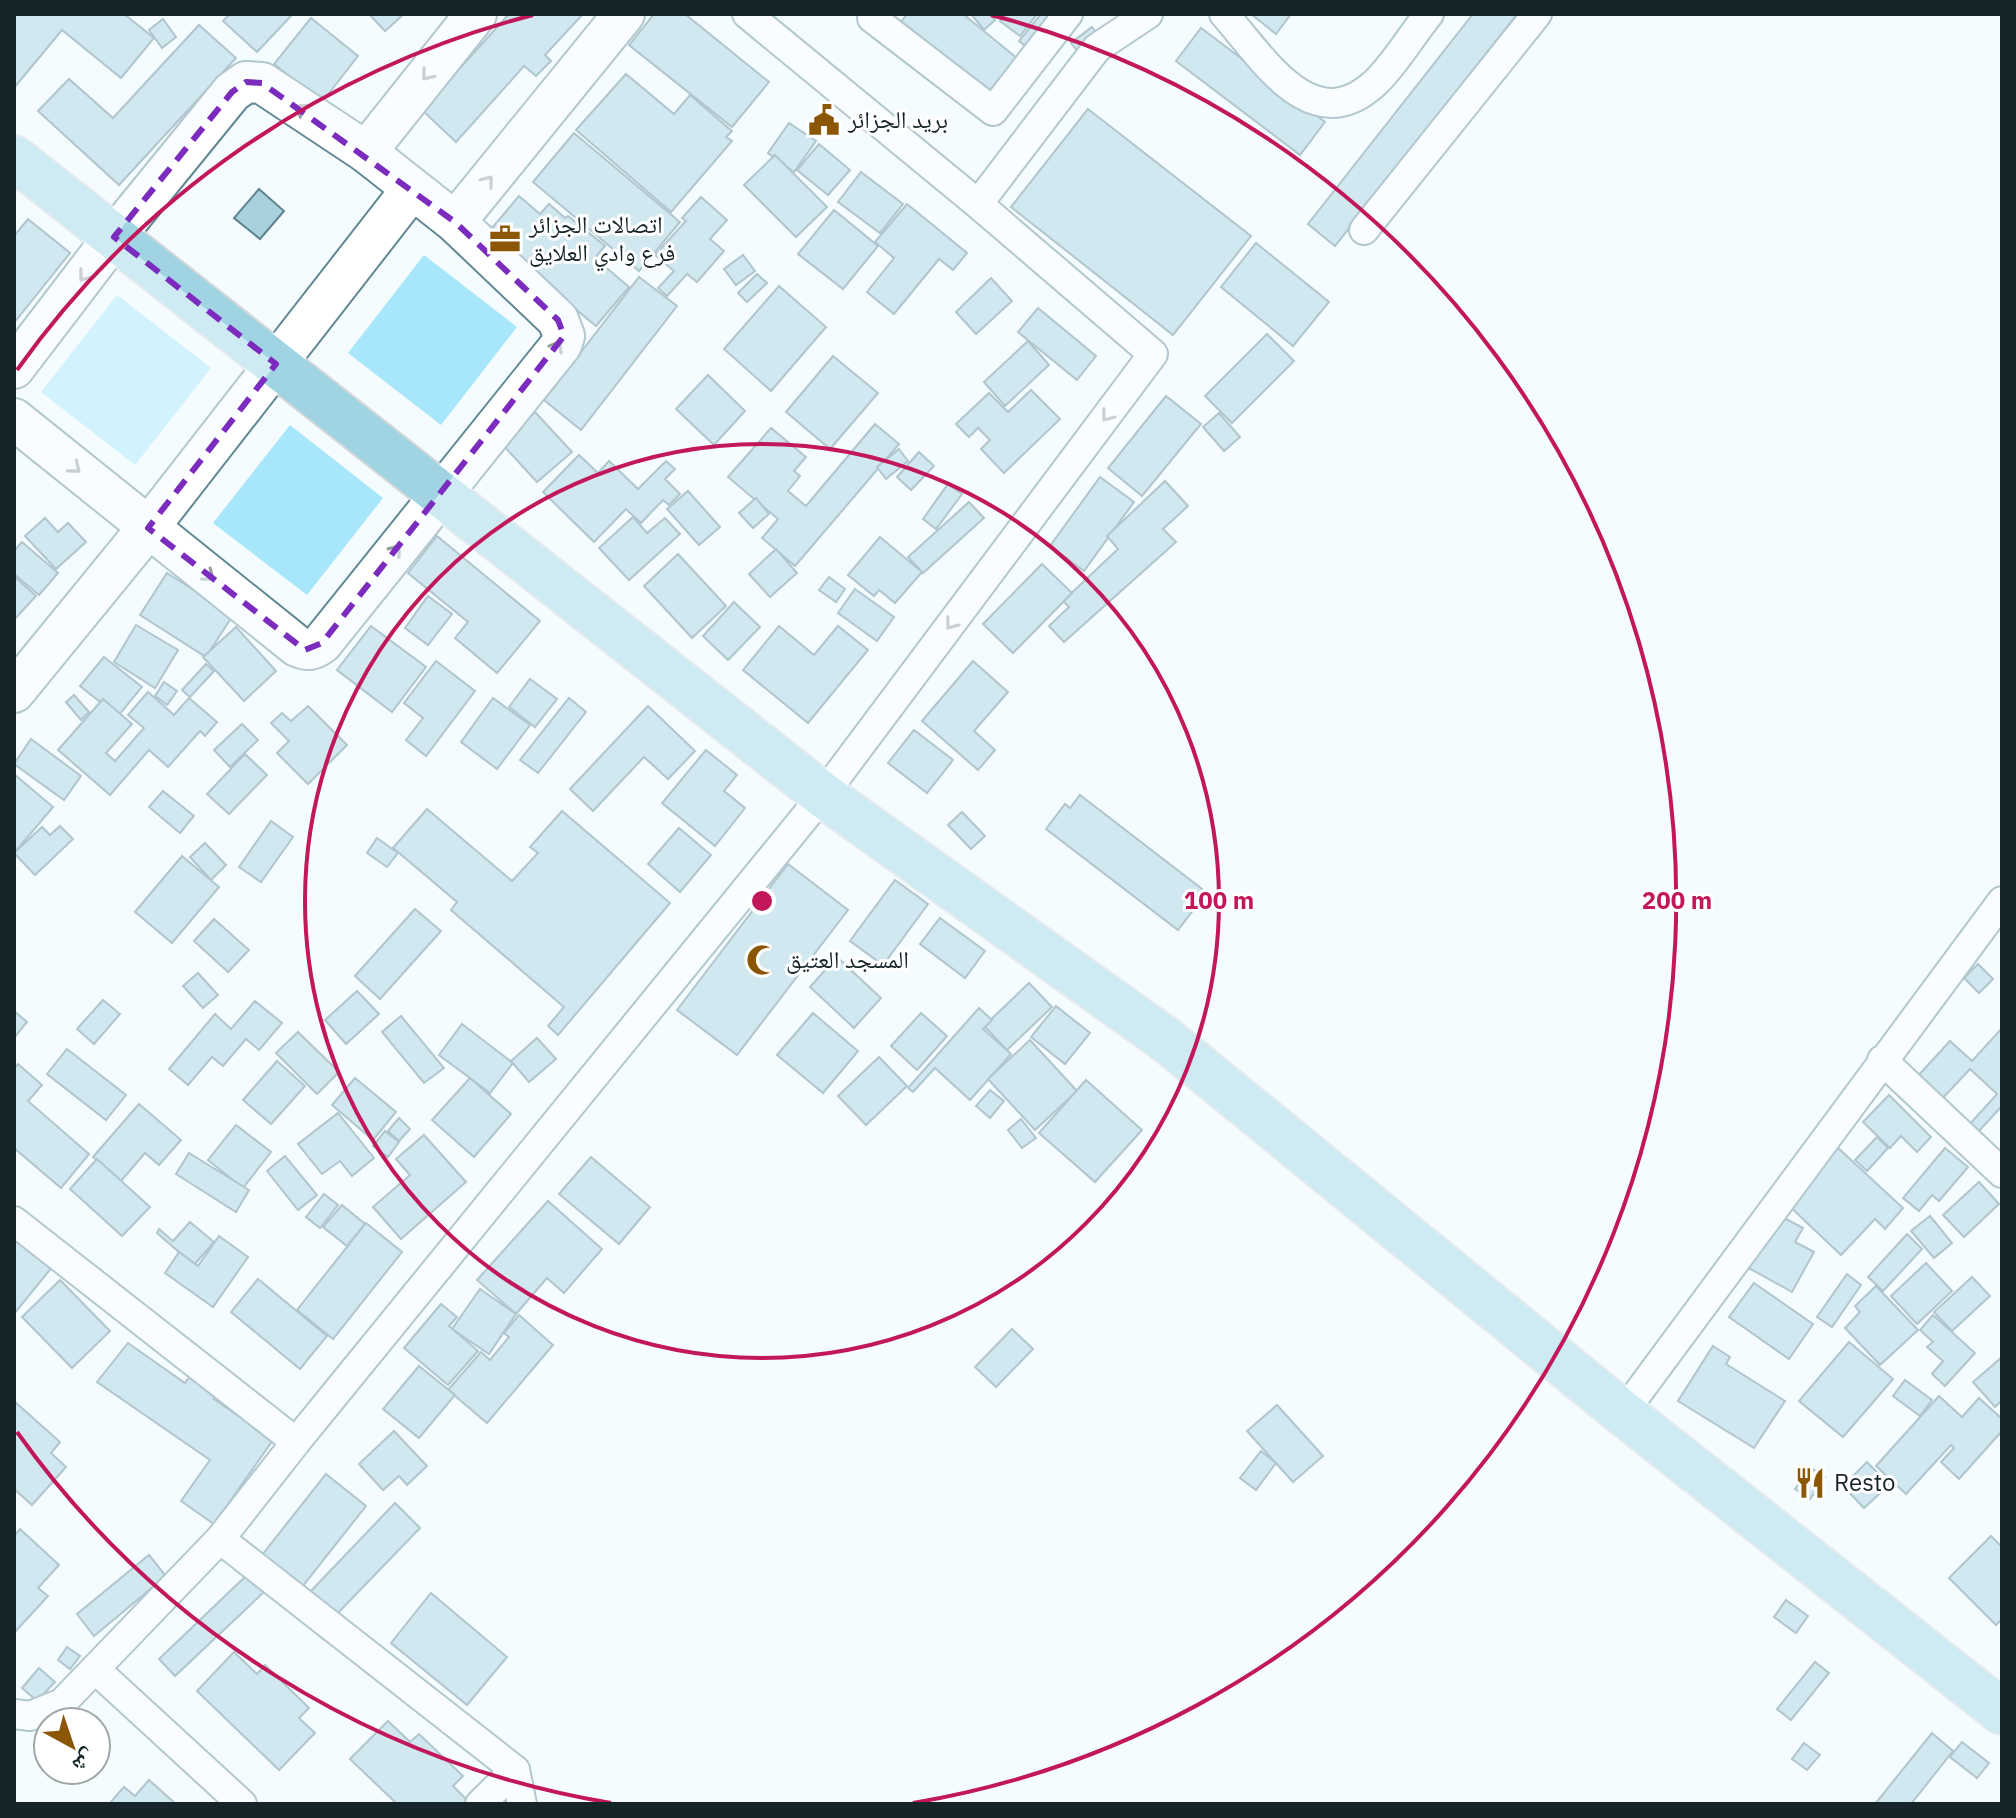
<svg xmlns="http://www.w3.org/2000/svg" width="2016" height="1818" font-family="'IBM Plex Sans','Noto Naskh Arabic',sans-serif">
<style>
.green{fill:#a8e7fb}
.building{fill:#a8d0dd;stroke:#5e8490;stroke-width:2}
.lines{fill:none;stroke-linecap:round;stroke-linejoin:round}
.street-casing{stroke:#628893;stroke-width:32}
.secondary-casing{stroke:#628893;stroke-width:44}
.primary-casing{stroke:#d5d8d9;stroke-width:48}
.street{stroke:#fff;stroke-width:28}
.secondary{stroke:#fff;stroke-width:40}
.primary{stroke:#a0d4e3;stroke-width:44}
.oneway{stroke:#969d9f}
.marked{fill:none;stroke:#7b2cbf;stroke-width:6;stroke-dasharray:16 10;stroke-linejoin:round}
.ring{fill:none;stroke:#c2185b;stroke-width:4}
.labels{text-anchor:middle;stroke-width:6;stroke-linejoin:round;paint-order:stroke}
.poi-label{font-size:24px;fill:#16252a;stroke:#fff;text-anchor:start}
.centre{fill:#c2185b;stroke:#fff;stroke-width:4}
.ring-label{font-size:24px;text-anchor:middle;font-weight:bold;fill:#c2185b;stroke:#fff;stroke-width:6;stroke-linejoin:round;paint-order:stroke}
</style>
<rect width="100%" height="100%" fill="#f4fcff"/>
<g class="green">
<polygon points="424,255 517,327 441,425 348,353"/>
<polygon points="117,295 211,368 135,465 41,392"/>
<polygon points="290,425 383,498 307,595 213,523"/>
</g>
<g class="building">
<polygon points="14,14 124,14 154,38 121,78 62,30 14,88"/>
<polygon points="230,14 289,14 291,16 257,52 223,21"/>
<polygon points="369,14 404,14 385,31"/>
<polygon points="509,14 583,14 545,55 551,61 536,76 524,66 456,142 422,110"/>
<polygon points="654,14 685,14 769,82 732,127 629,45"/>
<polygon points="907,14 963,14 1018,59 989,95 901,22"/>
<polygon points="971,14 990,14 995,20 984,30"/>
<polygon points="1006,14 1037,14 1020,36 1000,21"/>
<polygon points="1041,14 1053,14 1038,56 1019,41"/>
<polygon points="1251,14 1291,14 1276,34"/>
<polygon points="1473,14 1517,14 1335,246 1308,224"/>
<polygon points="311,18 358,56 322,102 274,64"/>
<polygon points="163,19 176,37 162,48 149,30"/>
<polygon points="199,25 236,58 119,185 38,111 69,79 113,118"/>
<polygon points="1092,27 1107,46 1087,63 1071,43"/>
<polygon points="1201,28 1325,122 1300,155 1176,61"/>
<polygon points="626,74 674,114 690,95 732,131 726,137 732,141 671,212 576,130"/>
<polygon points="1088,109 1251,236 1173,335 1011,207"/>
<polygon points="789,123 816,141 794,172 768,153"/>
<polygon points="574,133 680,222 639,271 533,182"/>
<polygon points="819,144 850,170 828,195 797,170"/>
<polygon points="775,155 827,207 796,237 744,185"/>
<polygon points="861,172 903,204 880,233 838,202"/>
<polygon points="259,189 284,211 260,239 234,218"/>
<polygon points="519,196 540,214 549,204 565,218 568,216 605,246 595,258 629,287 596,326 486,235"/>
<polygon points="701,197 727,220 710,239 724,251 697,282 687,274 667,296 658,288 674,271 655,255 686,221 682,218"/>
<polygon points="907,204 967,253 953,270 939,259 894,314 867,292 894,258 875,242"/>
<polygon points="834,210 878,246 843,289 798,254"/>
<polygon points="28,219 70,253 14,323 14,236"/>
<polygon points="1256,243 1329,302 1293,346 1221,287"/>
<polygon points="743,255 755,271 736,285 724,269"/>
<polygon points="757,274 767,283 747,302 738,293"/>
<polygon points="639,277 677,306 581,430 544,400"/>
<polygon points="991,278 1012,301 976,334 956,312"/>
<polygon points="779,286 826,327 771,391 724,349"/>
<polygon points="1038,308 1096,356 1077,380 1018,332"/>
<polygon points="1267,334 1294,361 1232,423 1205,396"/>
<polygon points="1028,341 1049,365 1005,406 984,382"/>
<polygon points="833,356 878,393 830,449 786,412"/>
<polygon points="708,375 745,411 714,445 676,409"/>
<polygon points="1031,390 1060,419 1004,473 981,449 990,440 978,428 969,437 956,424 989,393 1008,412"/>
<polygon points="1166,396 1201,424 1142,496 1108,468"/>
<polygon points="535,412 572,452 537,482 501,443"/>
<polygon points="1219,413 1240,437 1224,451 1203,427"/>
<polygon points="875,424 899,444 795,566 762,538 778,519 728,477 771,428 806,457 794,471 800,476 788,491 806,506"/>
<polygon points="899,449 908,461 886,479 877,467"/>
<polygon points="919,452 934,466 911,490 897,477"/>
<polygon points="579,455 598,473 609,461 638,489 666,461 675,469 665,479 680,494 669,505 663,500 641,523 626,509 594,542 543,492"/>
<polygon points="1100,477 1134,502 1084,571 1050,546"/>
<polygon points="1165,481 1188,506 1163,529 1176,542 1064,642 1049,626 1069,607 1063,601 1118,549 1107,536"/>
<polygon points="948,484 962,494 936,529 923,519"/>
<polygon points="688,491 720,527 699,545 667,509"/>
<polygon points="756,498 769,514 753,528 739,513"/>
<polygon points="969,502 984,518 923,573 908,557"/>
<polygon points="633,517 647,533 665,518 680,534 629,580 599,548"/>
<polygon points="45,518 58,532 68,523 86,542 56,569 25,536"/>
<polygon points="437,536 540,621 497,673 455,638 468,622 408,573"/>
<polygon points="880,537 922,572 895,603 879,590 874,596 848,575"/>
<polygon points="22,542 58,573 39,595 14,574 14,551"/>
<polygon points="776,549 797,573 770,597 749,574"/>
<polygon points="678,554 726,606 692,638 644,586"/>
<polygon points="1042,564 1072,593 1013,653 983,624"/>
<polygon points="167,573 233,615 206,657 140,615"/>
<polygon points="14,576 36,596 14,620"/>
<polygon points="829,577 845,589 836,602 819,590"/>
<polygon points="855,589 894,617 877,641 838,613"/>
<polygon points="428,596 452,614 428,645 405,628"/>
<polygon points="734,602 760,627 728,660 703,636"/>
<polygon points="136,625 178,650 155,688 114,662"/>
<polygon points="371,626 426,667 392,712 337,670"/>
<polygon points="779,626 814,655 838,626 868,650 808,723 743,670"/>
<polygon points="236,627 276,671 244,701 203,657"/>
<polygon points="104,657 142,687 118,716 80,686"/>
<polygon points="436,661 475,691 426,756 406,740 423,718 404,703"/>
<polygon points="973,661 1008,692 974,731 995,750 978,770 922,721"/>
<polygon points="206,664 214,671 190,697 182,690"/>
<polygon points="530,679 557,699 535,727 509,707"/>
<polygon points="164,682 177,691 167,705 155,696"/>
<polygon points="148,692 174,715 189,698 217,722 205,736 200,731 168,767 149,750 110,795 58,750 103,699 132,724 106,753 115,761 144,728 128,715"/>
<polygon points="74,695 89,712 81,720 66,702"/>
<polygon points="493,698 530,725 497,769 461,742"/>
<polygon points="569,698 586,712 538,773 520,760"/>
<polygon points="308,706 347,745 308,784 277,753 289,741 271,723 282,713 291,721"/>
<polygon points="648,706 695,751 668,779 644,757 593,811 570,789"/>
<polygon points="242,724 258,740 230,767 214,750"/>
<polygon points="914,730 953,760 927,793 888,763"/>
<polygon points="31,739 81,776 64,800 14,764"/>
<polygon points="706,750 737,775 724,791 745,808 715,846 662,803"/>
<polygon points="245,754 267,775 229,814 207,794"/>
<polygon points="14,774 53,807 15,852 14,851"/>
<polygon points="163,791 194,816 180,833 149,807"/>
<polygon points="1080,795 1202,889 1193,901 1197,905 1178,930 1046,829 1065,804 1070,808"/>
<polygon points="427,809 512,881 538,853 530,847 562,811 670,903 558,1035 548,1026 564,1007 451,910 457,902 393,848"/>
<polygon points="962,812 985,836 971,849 948,825"/>
<polygon points="271,821 293,837 261,882 239,867"/>
<polygon points="60,826 73,839 35,875 14,853 42,827 50,835"/>
<polygon points="679,828 711,855 680,892 648,864"/>
<polygon points="377,838 398,853 387,867 367,853"/>
<polygon points="205,843 226,865 211,880 190,857"/>
<polygon points="182,856 219,887 172,943 135,912"/>
<polygon points="788,864 848,910 737,1055 677,1010"/>
<polygon points="895,880 928,904 883,965 850,941"/>
<polygon points="415,909 441,931 380,999 355,976"/>
<polygon points="940,918 985,951 965,978 920,944"/>
<polygon points="214,919 249,950 228,972 194,941"/>
<polygon points="837,957 881,998 854,1028 810,987"/>
<polygon points="1978,964 1993,979 1979,993 1964,978"/>
<polygon points="198,973 218,995 203,1008 183,986"/>
<polygon points="1029,983 1052,1007 1007,1050 984,1026"/>
<polygon points="357,991 379,1014 346,1044 325,1020"/>
<polygon points="103,1000 120,1014 94,1044 77,1029"/>
<polygon points="255,1001 282,1023 259,1050 246,1039 223,1066 212,1057 188,1085 169,1069 215,1014 231,1029"/>
<polygon points="1056,1006 1090,1033 1065,1064 1031,1037"/>
<polygon points="979,1008 992,1020 983,1029 1011,1054 970,1100 935,1068 913,1092 908,1088"/>
<polygon points="14,1011 27,1022 14,1038"/>
<polygon points="813,1013 858,1051 823,1093 777,1055"/>
<polygon points="921,1013 947,1036 917,1070 891,1046"/>
<polygon points="401,1016 444,1068 424,1083 382,1032"/>
<polygon points="462,1024 513,1063 490,1093 439,1055"/>
<polygon points="2002,1028 2002,1106 1977,1133 1969,1125 1997,1094 1970,1069 1941,1100 1916,1078 1950,1041 1972,1061"/>
<polygon points="298,1032 339,1072 317,1094 276,1053"/>
<polygon points="537,1038 556,1059 529,1082 511,1061"/>
<polygon points="1030,1040 1077,1091 1035,1130 988,1079"/>
<polygon points="67,1049 126,1095 106,1120 47,1074"/>
<polygon points="879,1057 907,1086 866,1125 838,1096"/>
<polygon points="277,1061 305,1086 271,1124 243,1100"/>
<polygon points="18,1064 42,1085 28,1101 89,1154 61,1188 14,1148 14,1068"/>
<polygon points="355,1078 396,1112 373,1140 332,1105"/>
<polygon points="470,1078 511,1114 474,1157 432,1120"/>
<polygon points="1086,1080 1142,1130 1095,1182 1039,1133"/>
<polygon points="990,1090 1004,1101 990,1118 976,1106"/>
<polygon points="1889,1095 1931,1137 1917,1152 1901,1136 1890,1148 1863,1122"/>
<polygon points="139,1104 181,1140 159,1165 145,1153 121,1181 93,1157"/>
<polygon points="338,1113 374,1158 352,1176 340,1161 322,1174 298,1144"/>
<polygon points="399,1118 410,1129 399,1141 388,1131"/>
<polygon points="1021,1119 1036,1138 1022,1148 1008,1130"/>
<polygon points="236,1125 271,1152 243,1188 208,1160"/>
<polygon points="385,1131 399,1142 388,1157 373,1146"/>
<polygon points="424,1135 466,1182 401,1239 373,1207 410,1175 396,1159"/>
<polygon points="1877,1137 1888,1148 1867,1171 1855,1160"/>
<polygon points="1837,1147 1903,1208 1885,1229 1875,1219 1841,1255 1785,1202"/>
<polygon points="1945,1148 1968,1167 1939,1201 1932,1195 1919,1211 1903,1198"/>
<polygon points="189,1153 249,1190 236,1212 176,1174"/>
<polygon points="285,1156 317,1195 298,1210 267,1171"/>
<polygon points="591,1157 650,1207 619,1244 559,1194"/>
<polygon points="97,1159 150,1207 122,1236 70,1189"/>
<polygon points="1979,1182 1999,1204 1964,1237 1943,1215"/>
<polygon points="324,1194 338,1205 320,1228 306,1217"/>
<polygon points="548,1201 602,1249 564,1293 547,1278 516,1314 477,1280"/>
<polygon points="342,1205 365,1224 347,1246 323,1227"/>
<polygon points="1777,1214 1803,1228 1795,1242 1814,1252 1792,1292 1747,1267"/>
<polygon points="1930,1216 1952,1243 1934,1258 1911,1231"/>
<polygon points="190,1222 214,1242 194,1265 157,1233 159,1229 173,1241"/>
<polygon points="366,1223 402,1252 333,1339 297,1310"/>
<polygon points="1907,1234 1922,1249 1883,1291 1868,1277"/>
<polygon points="14,1235 53,1266 14,1314"/>
<polygon points="219,1236 248,1257 213,1307 165,1273 179,1252 198,1266"/>
<polygon points="1926,1263 1952,1291 1917,1324 1891,1296"/>
<polygon points="1847,1274 1861,1285 1832,1327 1817,1317"/>
<polygon points="1972,1277 1990,1296 1952,1331 1934,1312"/>
<polygon points="258,1279 327,1336 300,1369 231,1312"/>
<polygon points="60,1280 110,1331 72,1368 22,1317"/>
<polygon points="1754,1283 1813,1324 1789,1359 1729,1317"/>
<polygon points="1876,1286 1918,1330 1880,1365 1845,1328 1860,1312 1855,1306"/>
<polygon points="480,1289 516,1314 489,1354 452,1329"/>
<polygon points="441,1304 457,1317 449,1326 478,1351 448,1385 404,1348"/>
<polygon points="519,1315 553,1345 487,1423 448,1390 481,1352 490,1360 509,1337 504,1333"/>
<polygon points="1933,1315 1975,1353 1945,1386 1932,1374 1943,1361 1927,1347 1933,1342 1920,1330"/>
<polygon points="1012,1329 1033,1349 996,1387 975,1367"/>
<polygon points="1849,1342 1893,1379 1843,1437 1799,1401"/>
<polygon points="128,1343 185,1383 196,1368 222,1387 214,1399 273,1440 214,1524 181,1501 210,1460 97,1382"/>
<polygon points="1713,1346 1730,1357 1726,1364 1785,1401 1754,1448 1678,1401"/>
<polygon points="2001,1358 2002,1400 1995,1407 1973,1382"/>
<polygon points="419,1366 455,1395 419,1438 383,1409"/>
<polygon points="1905,1380 1932,1400 1920,1416 1893,1396"/>
<polygon points="1939,1396 1962,1417 1979,1398 2002,1419 2002,1431 1959,1479 1941,1462 1954,1448 1951,1445 1906,1494 1876,1466"/>
<polygon points="14,1401 60,1442 51,1453 66,1467 32,1505 14,1489"/>
<polygon points="1277,1405 1323,1456 1293,1482 1247,1431"/>
<polygon points="394,1431 427,1466 407,1485 399,1476 383,1490 359,1464"/>
<polygon points="1261,1451 1276,1463 1256,1490 1240,1478"/>
<polygon points="1867,1462 1889,1485 1864,1508 1843,1486"/>
<polygon points="1810,1467 1825,1477 1810,1499 1795,1489"/>
<polygon points="326,1474 366,1506 302,1587 262,1555"/>
<polygon points="395,1503 420,1528 335,1616 310,1592"/>
<polygon points="20,1529 59,1565 38,1588 48,1596 14,1633 14,1536"/>
<polygon points="1991,1536 2002,1547 2002,1619 1996,1625 1949,1578"/>
<polygon points="149,1555 166,1576 94,1636 77,1614"/>
<polygon points="247,1575 264,1592 175,1676 159,1659"/>
<polygon points="431,1593 507,1657 467,1705 391,1643"/>
<polygon points="1786,1600 1808,1616 1796,1633 1774,1617"/>
<polygon points="67,1647 80,1656 70,1669 58,1660"/>
<polygon points="234,1652 257,1674 265,1665 309,1708 299,1718 315,1733 279,1770 197,1691"/>
<polygon points="1815,1662 1829,1673 1791,1720 1777,1709"/>
<polygon points="39,1668 55,1682 37,1701 22,1688"/>
<polygon points="388,1721 410,1742 419,1734 463,1776 453,1786 468,1801 465,1804 397,1804 350,1759"/>
<polygon points="1932,1733 1953,1751 1911,1804 1875,1804"/>
<polygon points="1962,1742 1989,1763 1977,1778 1950,1757"/>
<polygon points="1804,1743 1820,1755 1807,1770 1792,1759"/>
<polygon points="149,1780 176,1804 109,1804 124,1787 135,1796"/>
</g>
<g class="lines">
<defs>
<g id="street">
<polyline points="875,14 872,18 993,111 1068,14"/>
<path d="M1224,14C1263,58 1312,141 1375,83C1395,64 1411,36 1429,14"/>
<polyline points="978,204 1097,48 1148,14"/>
<polyline points="1364,230 1537,14"/>
<polyline points="1882,1060 2002,1173"/>
<polyline points="14,1221 296,1442 823,795 1153,354 978,204 747,14"/>
<polyline points="1623,1413 2002,901"/>
<polyline points="220,1539 515,1770 522,1804"/>
<polyline points="95,1669 242,1804"/>
<polyline points="14,1714 30,1716 62,1703 220,1539 296,1442"/>
<polyline points="480,1804 515,1770"/>
</g>
<g id="secondary">
<polyline points="476,14 366,152 455,222 624,14"/>
<polyline points="14,368 114,237 232,92 246,82 262,83 366,152"/>
<path d="M14,419L297,646C308,651 313,650 322,643L561,345L564,336L558,320L455,222"/>
<polyline points="14,692 148,528 412,189"/>
</g>
<polyline id="primary" points="14,158 823,795 1165,1039 1623,1413 2002,1712"/>
</defs>
<use href="#street" class="street-casing"/>
<use href="#secondary" class="secondary-casing"/>
<use href="#primary" class="primary-casing"/>
<use href="#street" class="street"/>
<use href="#secondary" class="secondary"/>
<use href="#primary" class="primary"/>
</g>
<defs><path id="oneway-chevron" d="M-2-3.5L2.5 0L-2 3.5" fill="none" stroke-width="1.6" stroke-linecap="round" stroke-linejoin="round" transform="scale(2)"/></defs>
<g class="oneway">
<use href="#oneway-chevron" transform="translate(427 75) rotate(129)"/>
<use href="#oneway-chevron" transform="translate(301 109) rotate(-146)"/>
<use href="#oneway-chevron" transform="translate(488 181) rotate(-51)"/>
<use href="#oneway-chevron" transform="translate(84 276) rotate(127)"/>
<use href="#oneway-chevron" transform="translate(557 346) rotate(-61)"/>
<use href="#oneway-chevron" transform="translate(1107 416) rotate(127)"/>
<use href="#oneway-chevron" transform="translate(75 468) rotate(39)"/>
<use href="#oneway-chevron" transform="translate(396 550) rotate(-52)"/>
<use href="#oneway-chevron" transform="translate(209 576) rotate(38)"/>
<use href="#oneway-chevron" transform="translate(951 624) rotate(127)"/>
</g>
<path d="M0 0H2016V1818H0ZM246,82L262,83L455,222L558,320L564,336L322,643L305,650L148,528L276,364L114,237L232,92Z" fill="#f4fcff" fill-opacity=".55" fill-rule="evenodd"/>
<path class="marked" d="M246,82L262,83L455,222L558,320L564,336L322,643L305,650L148,528L276,364L114,237L232,92Z"/>
<g class="ring">
<circle cx="762" cy="901" r="457"/>
<path d="M611 1803A915 915 0 0 1 17 1432M17 370A915 915 0 0 1 533 15M991 15A915 915 0 0 1 913 1803"/>
</g>
<defs>
<symbol id="civic-bare" viewBox="-9 -9 18 18"><path d="M-.6-6.5H3V-4.5H.6V-3L4-1V1h2V6H-6V1h2V-1L-.6-3ZM-1.2 2.5V6h2.4V2.5Z" fill="#8b5704" stroke="#fff" stroke-width="2.5" paint-order="stroke"/></symbol>
<symbol id="office-bare" viewBox="-9 -9 18 18"><path d="M-6-3h4V-5.5h4V-3h4V5H-6ZM-1-4.5V-3h2v-1.5ZM-6 0V1H6V0Z" fill="#8b5704" stroke="#fff" stroke-width="2.5" paint-order="stroke"/></symbol>
<symbol id="mosque-bare" viewBox="-9 -9 18 18"><path d="M3.5-4.9A6 6 0 1 0 3.5 4.9A5 5 0 1 1 3.5-4.9Z" fill="#8b5704" stroke="#fff" stroke-width="2.5" paint-order="stroke"/></symbol>
<symbol id="restaurant-bare" viewBox="-9 -9 18 18"><path d="M-5-6h1v4h1v-4h1v4h1v-4h1v5L-1.5 .5V6h-2V.5L-5-1ZM5-6V6H3V1.5H1.5Q1.5-4 5-6Z" fill="#8b5704" stroke="#fff" stroke-width="2.5" paint-order="stroke"/></symbol>
</defs>
<g fill-rule="evenodd">
<use href="#civic-bare" x="802" y="98" width="44" height="44"/>
<use href="#office-bare" x="483" y="217" width="44" height="44"/>
<use href="#mosque-bare" x="740" y="938" width="44" height="44"/>
<use href="#restaurant-bare" x="1788" y="1461" width="44" height="44"/>
</g>
<g class="labels">
<g class="poi-label">
<text x="848" y="128">بريد الجزائر</text>
<text x="529" y="233">اتصالات الجزائر<tspan x="529" dy="28">فرع وادي العلايق</tspan></text>
<text x="786" y="968">المسجد العتيق</text>
<text x="1834" y="1491">Resto</text>
</g>
</g>
<circle cx="762" cy="901" r="12" class="centre"/>
<g class="ring-label">
<text x="1219" y="909">100 m</text>
<text x="1677" y="909">200 m</text>
</g>
<rect width="2016" height="1818" fill="none" stroke="#16252a" stroke-width="32"/>
<g transform="translate(72 1746) rotate(140)"><circle r="38" fill="#ffffff" stroke="#a2a8aa" stroke-width="2"/>
<path d="M0-6L14 30L0 20L-14 30Z" fill="#8b5704"/>
<text y="-12" font-size="22" font-weight="bold" text-anchor="middle" fill="#16252a">ش</text>
</g>
</svg>
